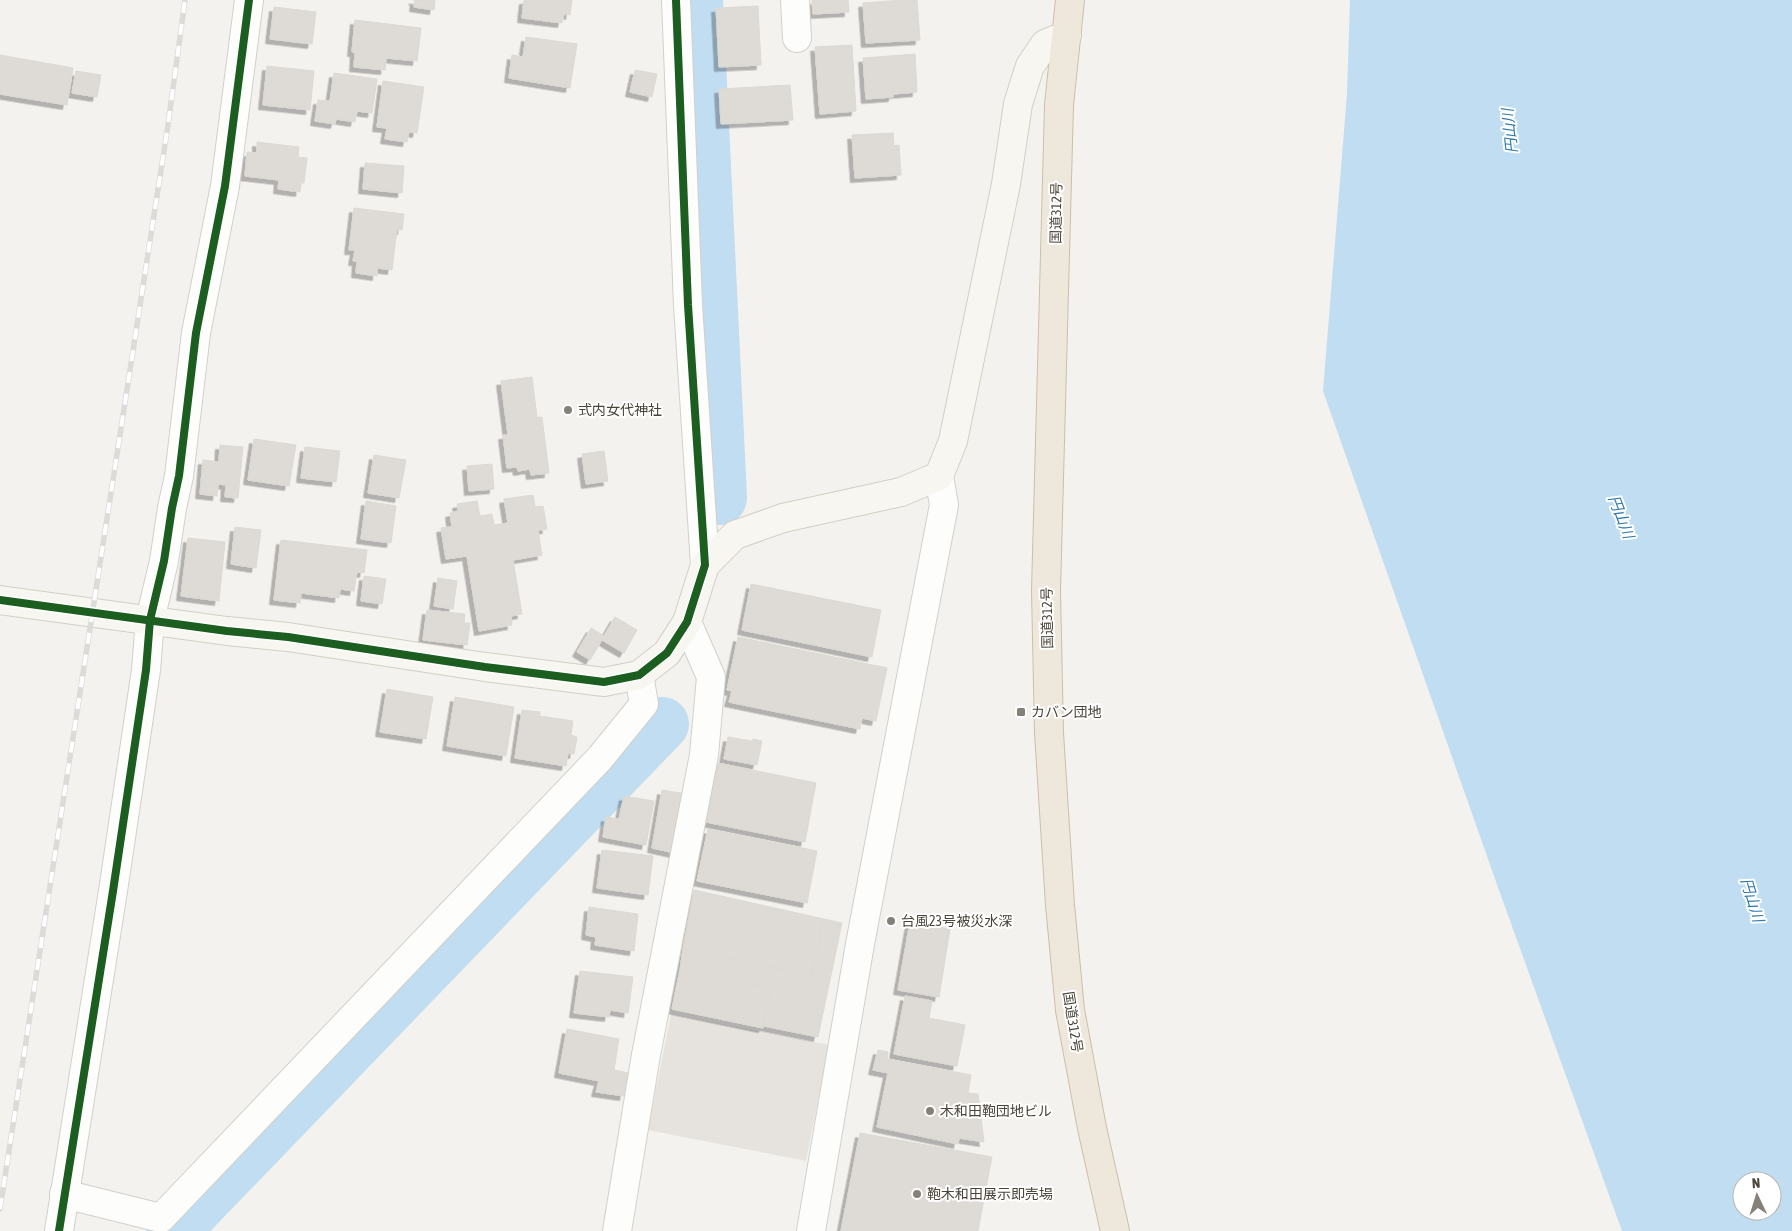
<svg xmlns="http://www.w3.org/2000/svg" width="1792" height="1231" font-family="'Asap Condensed','Noto Sans JP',sans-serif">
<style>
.parking{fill:#e6e3df}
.water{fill:#c0ddf1;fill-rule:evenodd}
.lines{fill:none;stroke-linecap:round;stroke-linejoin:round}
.river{stroke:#c0ddf1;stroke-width:54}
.building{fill:#dedbd6;stroke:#dcd9d4;filter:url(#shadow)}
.street-casing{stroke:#d2d0cb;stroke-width:30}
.secondary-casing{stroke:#d3cfc5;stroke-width:30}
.highway-casing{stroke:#ccbfa9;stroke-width:30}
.street{stroke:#fdfdfc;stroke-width:28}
.secondary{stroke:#f7f6f1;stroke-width:28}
.highway{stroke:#ede8db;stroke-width:28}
.rail-casing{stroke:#dbdbda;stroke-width:5.5}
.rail{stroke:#fff;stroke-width:4;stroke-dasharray:11;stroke-linecap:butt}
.cycleway-casing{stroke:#fff;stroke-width:11}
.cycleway{stroke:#1b5e20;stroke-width:8}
.poi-dot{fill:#868178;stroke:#fff;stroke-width:2}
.labels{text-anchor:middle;stroke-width:4;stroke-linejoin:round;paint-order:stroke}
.street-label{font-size:14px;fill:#4b4439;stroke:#fff}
.poi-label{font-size:14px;fill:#4b4439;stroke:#fff;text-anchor:start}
.water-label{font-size:15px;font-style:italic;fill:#2e7ab2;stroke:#fff}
</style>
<defs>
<filter id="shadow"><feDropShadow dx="-4.5" dy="4.5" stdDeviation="0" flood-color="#0004"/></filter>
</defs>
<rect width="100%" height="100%" fill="#f4f2ee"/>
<polygon class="parking" points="671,1014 829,1045 806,1161 648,1130"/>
<path class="water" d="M1350,0H1792V1231H1622L1500,893L1323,391L1347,94ZM1742,1181H1772V1211H1742Z"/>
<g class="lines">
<g class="river">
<polyline points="696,0 720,498"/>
<polyline points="173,1231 662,724"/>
</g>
</g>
<g class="building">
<polygon points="413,0 435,0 434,10 414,7 415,0"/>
<polygon points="524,0 572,0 570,15 564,14 562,23 522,18"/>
<polygon points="812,0 848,0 849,12 813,14"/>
<polygon points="902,0 917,0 920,40 866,43 863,3"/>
<polygon points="758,6 761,65 719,67 716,8"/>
<polygon points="274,7 316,12 312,44 270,39"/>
<polygon points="355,20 421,28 417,61 386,58 385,70 354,67 355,52 352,52"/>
<polygon points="526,37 577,44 570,88 509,78 512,55 523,57"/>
<polygon points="852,45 856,111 820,114 815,47"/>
<polygon points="915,54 917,92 893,94 893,97 866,99 863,58"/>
<polygon points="0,55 73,68 67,105 0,94"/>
<polygon points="267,66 314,71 310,110 263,105"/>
<polygon points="635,70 657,74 652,97 630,92"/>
<polygon points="76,71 101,75 97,97 72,93"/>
<polygon points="334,73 377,79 372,113 357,111 355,122 336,119 335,124 315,121 318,100 330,101"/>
<polygon points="383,81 424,87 417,133 409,132 407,142 385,139 387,128 377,127"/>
<polygon points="790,85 793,120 721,124 719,89"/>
<polygon points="893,133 894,146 899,145 901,175 855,178 852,135"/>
<polygon points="257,142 299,147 298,157 307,158 304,183 301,183 300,192 278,189 279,180 245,176 247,152 257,153"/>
<polygon points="365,163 404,166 402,193 363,189"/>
<polygon points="354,208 404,214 402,230 397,229 392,270 377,268 377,276 356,273 357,261 353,261 355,250 349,250"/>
<polygon points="532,377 537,417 542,417 549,473 531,475 530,469 518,471 517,467 507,468 503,435 508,435 501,381"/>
<polygon points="254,439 296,445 289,486 248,480"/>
<polygon points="220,445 243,447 238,498 225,497 226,485 218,484 217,496 200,494 203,460 219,462"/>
<polygon points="305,447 340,451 336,482 301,478"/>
<polygon points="604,451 608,481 586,484 582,454"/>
<polygon points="374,455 406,460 399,498 368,493"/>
<polygon points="492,464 494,489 469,491 467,466"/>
<polygon points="533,495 535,507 543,506 547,529 538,530 542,555 513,560 522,614 511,616 512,625 479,631 467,556 446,559 441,528 452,527 450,513 458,511 457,504 477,501 480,516 492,514 494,525 508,523 504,499"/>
<polygon points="366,501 396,506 391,543 361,539"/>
<polygon points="235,527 261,530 256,568 231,564"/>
<polygon points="188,538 225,542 219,601 181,596"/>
<polygon points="281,540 367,550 364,573 357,572 354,591 340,589 339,598 301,593 300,603 274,600"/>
<polygon points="364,576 386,579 382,604 361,601"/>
<polygon points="438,578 457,581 453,609 434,606"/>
<polygon points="751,584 881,610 872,657 742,630"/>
<polygon points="427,610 465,614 464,623 470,623 467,645 423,640"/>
<polygon points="615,617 637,630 624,653 602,640 590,660 577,652 591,628 604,636"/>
<polygon points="738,637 887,668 876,721 862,718 860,729 729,702 732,691 727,690"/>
<polygon points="387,689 433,697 426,739 380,732"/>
<polygon points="455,697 514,707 506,756 447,746"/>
<polygon points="522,710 540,712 540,716 573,721 571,735 577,737 574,754 568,753 566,766 515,758"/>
<polygon points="728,737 752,741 753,739 762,741 757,765 724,759"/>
<polygon points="718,763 816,783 805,842 706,822"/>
<polygon points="662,790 686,794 675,853 652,848"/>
<polygon points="624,796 654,801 646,845 603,837 606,817 619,819"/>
<polygon points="708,829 817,851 807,903 697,881"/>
<polygon points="602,850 653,856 648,895 597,888"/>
<polygon points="694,890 824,919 812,975 683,949"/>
<polygon points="589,907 638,914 634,951 595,945 596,937 586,935"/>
<polygon points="824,919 842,923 818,1037 764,1026 771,988 680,970 683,949 812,975"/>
<polygon points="910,922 950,929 939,997 898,990"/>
<polygon points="680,970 771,988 763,1028 672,1009"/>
<polygon points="580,971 633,977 628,1013 610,1010 609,1017 574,1013"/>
<polygon points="905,996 932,1001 929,1018 965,1025 957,1066 894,1054"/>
<polygon points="567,1029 619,1039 614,1070 628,1073 624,1096 596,1092 599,1081 559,1073"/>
<polygon points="878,1050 888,1052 887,1059 971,1075 968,1093 978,1094 984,1142 959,1138 958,1144 877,1127 888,1073 873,1070"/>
<polygon points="860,1133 992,1157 978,1231 841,1231"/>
</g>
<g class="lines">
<defs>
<g id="street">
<polyline points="676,0 688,305 705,565"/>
<polyline points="795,0 797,38"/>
<polyline points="64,1194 161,1218 600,758 644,704 639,675"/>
<polyline points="59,1231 113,891 146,670 150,620 164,561 172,508 179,476 196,333 225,186 249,0"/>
<polyline points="617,1231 646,1055 704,755 711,677 687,622"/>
<polyline points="811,1231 860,944 944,505 939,476"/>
</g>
<polyline id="secondary" points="0,600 227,631 288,637 485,667 604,682 639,675 667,653 687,622 705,565 735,535 783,518 901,492 939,476 953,441 1006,184 1018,104 1030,66 1045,44 1067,35"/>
<polyline id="highway" points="1070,0 1059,105 1046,591 1049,733 1060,905 1070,1010 1092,1128 1115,1231"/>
</defs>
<use href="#street" class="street-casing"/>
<use href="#secondary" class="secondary-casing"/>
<use href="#highway" class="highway-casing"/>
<use href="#street" class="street"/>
<use href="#secondary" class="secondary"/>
<use href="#highway" class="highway"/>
<defs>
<polyline id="rail" points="0,1209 168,125 185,0"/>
</defs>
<use href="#rail" class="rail-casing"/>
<use href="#rail" class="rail"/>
<defs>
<g id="cycleway">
<polyline points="0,600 227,631 288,637 485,667 604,682 639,675 667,653 687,622 705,565 688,305 676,0"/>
<polyline points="59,1231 113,891 146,670 150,620 164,561 172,508 179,476 196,333 225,186 249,0"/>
</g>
</defs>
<use href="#cycleway" class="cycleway-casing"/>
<use href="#cycleway" class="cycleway"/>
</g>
<g class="poi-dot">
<circle cx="568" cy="410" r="5"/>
<rect x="1016" y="707" width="10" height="10" rx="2.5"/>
<circle cx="891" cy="921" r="5"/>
<circle cx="930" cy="1111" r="5"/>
<circle cx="917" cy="1194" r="5"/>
</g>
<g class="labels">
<g class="street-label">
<text transform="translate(1056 213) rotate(-89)" y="5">国道312号</text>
<text transform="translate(1047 618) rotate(-91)" y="5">国道312号</text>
<text transform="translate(1073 1022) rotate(81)" y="5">国道312号</text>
</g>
<g class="poi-label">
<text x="578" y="415">式内女代神社</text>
<text x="1031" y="717">カバン団地</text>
<text x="901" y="926">台風23号被災水深</text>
<text x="940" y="1116">木和田鞄団地ビル</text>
<text x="927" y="1199">鞄木和田展示即売場</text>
</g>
<g class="water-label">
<text transform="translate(1510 131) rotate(-96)" y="5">円山川</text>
<text transform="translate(1621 517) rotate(69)" y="5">円山川</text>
<text transform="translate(1752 900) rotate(73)" y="5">円山川</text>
</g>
</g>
<g transform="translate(1757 1196) rotate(356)"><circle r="24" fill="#ffffff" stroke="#b7b4b0"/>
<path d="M0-4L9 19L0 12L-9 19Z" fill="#868178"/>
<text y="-8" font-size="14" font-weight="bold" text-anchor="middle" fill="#4b4439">N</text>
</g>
</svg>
